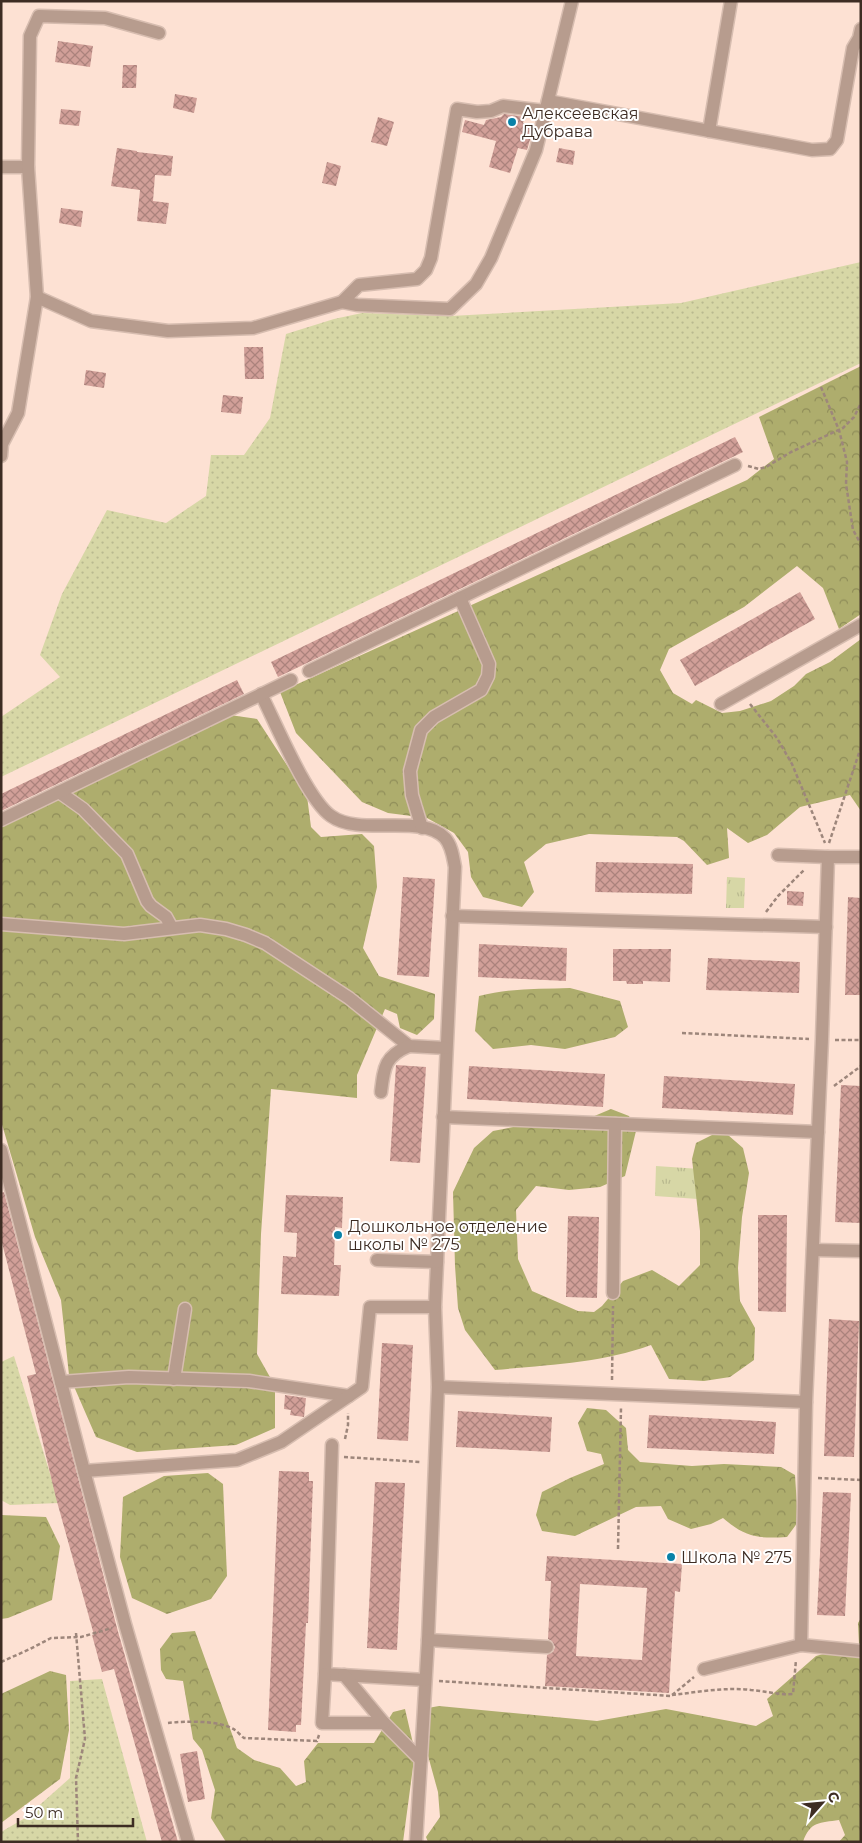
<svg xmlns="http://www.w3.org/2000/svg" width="862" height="1843" font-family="Montserrat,sans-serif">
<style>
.grass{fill:url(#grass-tufts)}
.forest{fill:url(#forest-crowns)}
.garden{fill:url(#garden-dots)}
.building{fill:url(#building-cross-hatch);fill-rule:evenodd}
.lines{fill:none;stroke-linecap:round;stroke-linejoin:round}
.minor-casing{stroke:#d7bdb0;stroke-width:15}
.path{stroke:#9d867b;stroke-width:2.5;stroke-dasharray:4 2.5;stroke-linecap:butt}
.minor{stroke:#b79c8e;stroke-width:12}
.poi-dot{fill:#0982a8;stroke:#fff;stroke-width:2}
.labels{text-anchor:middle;stroke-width:4;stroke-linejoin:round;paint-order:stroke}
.poi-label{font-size:16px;fill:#3d2c23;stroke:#fff;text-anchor:start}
</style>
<defs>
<pattern id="grass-tufts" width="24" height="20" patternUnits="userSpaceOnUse" patternTransform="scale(1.25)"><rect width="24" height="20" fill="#d7d7a6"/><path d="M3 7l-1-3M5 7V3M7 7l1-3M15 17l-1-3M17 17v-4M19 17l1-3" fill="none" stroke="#b9b98f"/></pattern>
<pattern id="forest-crowns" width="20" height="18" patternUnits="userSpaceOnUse" patternTransform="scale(1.25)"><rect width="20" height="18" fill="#aead6d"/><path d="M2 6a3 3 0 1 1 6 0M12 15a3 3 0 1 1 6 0" fill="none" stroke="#8f8d59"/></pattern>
<pattern id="garden-dots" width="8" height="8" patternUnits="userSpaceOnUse" patternTransform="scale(1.25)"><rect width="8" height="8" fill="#d7d7a6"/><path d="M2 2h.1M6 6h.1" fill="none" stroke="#b9b98f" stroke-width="1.8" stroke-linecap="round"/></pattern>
<pattern id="building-cross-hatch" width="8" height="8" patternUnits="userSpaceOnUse" patternTransform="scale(1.25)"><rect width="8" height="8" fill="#d19f98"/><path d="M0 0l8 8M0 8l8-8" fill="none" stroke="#ab827c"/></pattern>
</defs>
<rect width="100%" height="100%" fill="#fde1d3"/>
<g class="grass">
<polygon points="727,877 745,878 744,908 726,908"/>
<polygon points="656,1166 700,1169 698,1199 655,1196"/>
</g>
<g class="forest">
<polygon points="861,366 861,614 839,629 823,588 797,566 744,607 669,649 660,670 673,693 692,704 696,700 722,713 740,711 771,701 794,686 806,674 830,662 861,639 861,811 850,795 800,807 767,835 748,843 727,828 729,858 707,865 684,841 677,837 589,834 546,844 524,862 534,892 522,907 483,897 471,877 468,852 454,833 427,818 388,813 362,802 296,733 280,692 747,480 774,459 759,417"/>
<polygon points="230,715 257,719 307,796 311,827 321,837 362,834 374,846 377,887 363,948 379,976 435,994 434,1019 417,1035 400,1028 397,1014 385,1009 357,1075 357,1098 271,1089 261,1234 257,1354 275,1386 275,1428 236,1445 137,1452 96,1437 69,1375 61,1300 35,1237 1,1121 1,820"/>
<path d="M570,988L620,1001L628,1027L615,1037L565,1049L531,1045L493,1049L475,1031L479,996C508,988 540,989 570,988Z"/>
<path d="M611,1109L629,1116L636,1131L625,1176L600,1187L569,1190L536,1186L516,1210L518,1259L532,1291L578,1311L594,1312L602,1306L623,1281L652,1270L679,1286L700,1265V1231L692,1159L696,1143L712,1135H728L743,1148L749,1173L742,1217L738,1268L740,1301L755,1328L754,1360L730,1377L704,1381L669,1379L651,1345C602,1363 547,1365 495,1370L465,1330L458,1308L455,1266L453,1192L474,1148L493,1131L539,1122L585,1120Z"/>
<path d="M587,1408L606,1410L626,1428L628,1450L640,1462L692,1466L724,1464L781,1467L795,1475L798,1522L787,1537C758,1539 745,1537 723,1518L711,1524L691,1529L668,1519L661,1506L636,1507L575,1536L542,1531L536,1515L542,1492L570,1478L604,1464L601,1454L587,1451L578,1423Z"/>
<polygon points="208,1473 223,1484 227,1576 211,1599 167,1614 132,1598 120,1557 123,1497 164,1476"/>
<polygon points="1,1515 46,1517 60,1546 52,1600 8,1618 1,1619"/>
<path d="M861,1618V1842H839L845,1835L839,1820C820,1823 810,1821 803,1842H428L426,1837L440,1817L438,1792L427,1752L428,1708L439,1706L597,1721L666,1709L756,1726L773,1716L767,1699L816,1656L859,1644L858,1623Z"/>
<polygon points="195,1631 237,1748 254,1760 280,1768 296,1786 306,1782 304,1761 318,1743 374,1743 393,1712 405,1709 415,1752 403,1842 226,1842 211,1818 215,1790 202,1750 193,1739 183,1681 166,1679 161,1670 160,1649 172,1633"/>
<polygon points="50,1671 66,1675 69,1730 60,1779 1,1823 1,1694"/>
</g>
<g class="garden">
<polygon points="861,262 861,363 1,777 1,717 60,677 40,655 62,594 107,510 166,523 206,496 211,455 244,455 270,418 286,334 334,319 362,313 451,316 681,303"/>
<polygon points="14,1356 59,1503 10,1505 1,1500 1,1362"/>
<polygon points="102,1679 147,1842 1,1842 1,1832 25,1818 70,1778 70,1681"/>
</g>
<g class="building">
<polygon points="58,41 93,46 90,67 55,62"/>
<polygon points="123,65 137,65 136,88 122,88"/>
<polygon points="175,94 197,98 194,113 173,108"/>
<polygon points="61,109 81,111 79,126 59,124"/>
<polygon points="504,114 525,117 523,123 534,126 527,150 518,148 510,173 489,167 496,141 462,132 465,120 484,125 486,120 501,117"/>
<polygon points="378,117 394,122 387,146 371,142"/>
<polygon points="117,148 137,151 137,152 173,156 171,176 155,175 153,201 169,203 166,224 137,221 140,190 111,186"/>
<polygon points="559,148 575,151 573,165 556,162"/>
<polygon points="327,162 341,166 336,186 322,183"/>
<polygon points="61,208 83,211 81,227 59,223"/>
<polygon points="244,347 263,347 264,379 245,379"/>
<polygon points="86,370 106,373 104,388 84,385"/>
<polygon points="223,395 243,397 241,414 221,412"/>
<polygon points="735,437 743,452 278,677 271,662"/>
<polygon points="800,592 815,619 695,686 680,660"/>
<polygon points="237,680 244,694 1,811 1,794"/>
<polygon points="596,862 693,864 692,894 595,892"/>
<polygon points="403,877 435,879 429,977 397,975"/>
<polygon points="787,891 804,892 803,906 787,905"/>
<polygon points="848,897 861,898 861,995 845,995"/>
<polygon points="479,944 567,948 566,981 478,977"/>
<polygon points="613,949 671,949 670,982 643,981 643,984 627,984 626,981 613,981"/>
<polygon points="708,958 800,962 799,993 706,990"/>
<polygon points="396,1065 426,1067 420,1163 390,1161"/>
<polygon points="469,1066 605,1074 603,1107 467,1099"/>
<polygon points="664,1076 795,1084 793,1115 662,1108"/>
<polygon points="841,1085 861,1086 861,1223 835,1222"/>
<polygon points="4,1192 117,1628 178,1842 162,1842 114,1669 102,1672 92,1635 94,1635 56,1498 27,1376 36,1374 1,1239 1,1193"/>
<polygon points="286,1195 343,1197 342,1228 335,1227 334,1265 341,1265 339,1296 281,1294 283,1256 296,1257 297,1233 284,1232"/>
<polygon points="758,1215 787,1215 786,1312 758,1311"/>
<polygon points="568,1216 599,1217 597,1298 566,1297"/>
<polygon points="829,1319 859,1321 854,1457 824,1456"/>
<polygon points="382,1343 413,1345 408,1441 377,1439"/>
<polygon points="285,1395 306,1398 304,1417 290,1415 291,1410 284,1409"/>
<polygon points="458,1411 552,1417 550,1452 456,1447"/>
<polygon points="649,1415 776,1422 774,1454 647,1448"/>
<polygon points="279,1471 309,1472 309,1481 313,1481 308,1623 306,1623 301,1725 296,1725 296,1732 268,1730"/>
<polygon points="375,1482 405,1483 397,1650 367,1648"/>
<polygon points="823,1492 851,1493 845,1616 817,1615"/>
<path d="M547,1556L682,1564L680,1592L675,1591L669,1693L545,1686L547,1655L553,1652L555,1647L552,1641L548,1639L551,1581H545ZM580,1584L647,1588L642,1660L576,1656Z"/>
<polygon points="197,1751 205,1799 188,1802 180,1754"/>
</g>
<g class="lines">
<defs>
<g id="minor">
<polyline points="548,101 812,150 830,149 837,140 853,48 859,38 861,29"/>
<polyline points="709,131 731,1"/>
<polyline points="1,167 28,167"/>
<polyline points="37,297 91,321 168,331 253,328 342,302 359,285 417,279 426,270 431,258 457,109 477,112 491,111 503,106 545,111"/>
<polyline points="342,302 357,305 450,309 476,284 491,258 536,150 572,1"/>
<polyline points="1,456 2,444 18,413 37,297 28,167 30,36 39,16 105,18 159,33"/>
<polyline points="309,671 735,465"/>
<path d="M261,694C276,724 307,799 331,816C360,837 422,813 445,838C452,846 453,857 455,867L435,1307L438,1387L428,1640L416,1842"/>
<polyline points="721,704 861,625"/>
<polyline points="59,792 83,809 127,854 147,901 151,906 166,917 172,928"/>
<polyline points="1,820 291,680"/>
<polyline points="422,828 412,795 410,771 421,730 434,717 481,690 488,676 489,664 460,598"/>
<polyline points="778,855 828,857"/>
<polyline points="452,916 826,927"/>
<polyline points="1,924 124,934 200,925 226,929 246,935 265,943 349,998 409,1046 446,1048"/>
<path d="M381,1092C384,1067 385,1056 409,1046"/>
<polyline points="443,1117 818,1132"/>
<polyline points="1,1150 84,1471 125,1624 188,1842"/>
<polyline points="813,1250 861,1251"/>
<polyline points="377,1260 437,1262"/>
<polyline points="613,1293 615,1124"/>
<polyline points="174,1379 185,1309"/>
<polyline points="61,1382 129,1377 249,1381 349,1396"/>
<polyline points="438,1387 806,1402"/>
<polyline points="332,1445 325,1674 425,1680"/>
<polyline points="84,1471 237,1460 281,1442 362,1387 370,1307 435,1307"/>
<polyline points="428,1640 547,1647"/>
<polyline points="801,1645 806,1402 822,1039 828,857 861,857"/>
<polyline points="704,1669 801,1645 861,1651"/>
<polyline points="325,1674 322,1723 384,1723 421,1760"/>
<polyline points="344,1675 384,1723"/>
</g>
</defs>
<use href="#minor" class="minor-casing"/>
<g class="path">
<polyline points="821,387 839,430 847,462 846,484 853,530 861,544"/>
<polyline points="748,466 759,469 766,467 791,452 843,428 854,417 861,403"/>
<polyline points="750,704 777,738 792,764 825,843"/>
<polyline points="829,843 861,747"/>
<polyline points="766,912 778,896 804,870"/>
<polyline points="682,1033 809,1039"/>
<polyline points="835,1040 861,1040"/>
<polyline points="834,1086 861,1066"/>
<polyline points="612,1380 613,1306"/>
<polyline points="345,1439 348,1425 348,1413"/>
<polyline points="344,1457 421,1462"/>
<polyline points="818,1478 861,1480"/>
<polyline points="618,1549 621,1408"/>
<polyline points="76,1633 85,1739 76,1778 78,1842"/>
<polyline points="1,1662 30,1649 51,1638 81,1637 112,1628"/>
<polyline points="439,1681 671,1696 694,1677"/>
<path d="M672,1695C698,1692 725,1687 751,1690C765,1691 778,1695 793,1694L796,1660"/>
<path d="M168,1723C185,1721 221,1720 235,1730C238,1732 241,1736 244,1738L317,1741L319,1735"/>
</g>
<use href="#minor" class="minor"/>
</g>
<g class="poi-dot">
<circle cx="512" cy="122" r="5"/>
<circle cx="338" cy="1235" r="5"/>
<circle cx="671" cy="1557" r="5"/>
</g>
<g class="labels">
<g class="poi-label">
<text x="522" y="119">Алексеевская<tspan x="522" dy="18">Дубрава</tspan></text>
<text x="348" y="1232">Дошкольное отделение<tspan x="348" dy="18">школы № 275</tspan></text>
<text x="681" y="1563">Школа № 275</text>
</g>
</g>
<rect width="862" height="1843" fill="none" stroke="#3d2c23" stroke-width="5"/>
<g transform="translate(822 1803) rotate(63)" stroke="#ffffff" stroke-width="4" paint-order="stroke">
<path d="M0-4L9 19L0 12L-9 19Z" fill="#3d2c23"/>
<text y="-8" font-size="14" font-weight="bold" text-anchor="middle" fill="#3d2c23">С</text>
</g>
<path d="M18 1818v8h115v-8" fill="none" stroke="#3d2c23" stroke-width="2.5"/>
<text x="25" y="1818" font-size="15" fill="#3d2c23" stroke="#ffffff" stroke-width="4" paint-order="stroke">50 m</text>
</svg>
